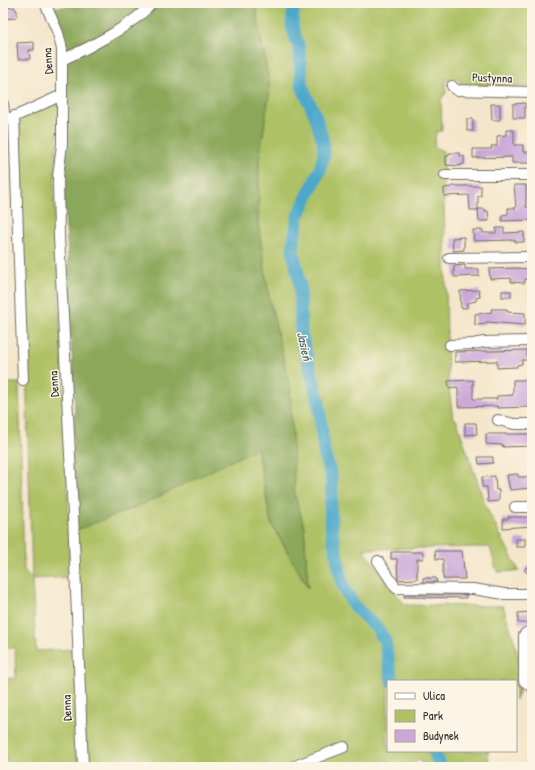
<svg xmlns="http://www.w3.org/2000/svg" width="535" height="770" font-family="'Patrick Hand',sans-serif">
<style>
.green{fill:#aec165;stroke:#6c7648}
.forest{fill:#8aa75a;stroke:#5a6942}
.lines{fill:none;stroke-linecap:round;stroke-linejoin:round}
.river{stroke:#4ca8ca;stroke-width:13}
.building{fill:#cba7d9}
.minor-casing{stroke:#716c63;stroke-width:12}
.minor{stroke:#fff;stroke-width:10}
.labels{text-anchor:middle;stroke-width:3;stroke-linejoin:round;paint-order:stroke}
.street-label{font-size:12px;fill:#2b2b2b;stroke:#fcf5e5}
.water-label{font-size:13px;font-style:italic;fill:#385d6b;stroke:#fcf5e5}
</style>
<rect width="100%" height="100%" fill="#fcf5e5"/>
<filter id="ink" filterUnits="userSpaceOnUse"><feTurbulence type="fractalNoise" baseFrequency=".025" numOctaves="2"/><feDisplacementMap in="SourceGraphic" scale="8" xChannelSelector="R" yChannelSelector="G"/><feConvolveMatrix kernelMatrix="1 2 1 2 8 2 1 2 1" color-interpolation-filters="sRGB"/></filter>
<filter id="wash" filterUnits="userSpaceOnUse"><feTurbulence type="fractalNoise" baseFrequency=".012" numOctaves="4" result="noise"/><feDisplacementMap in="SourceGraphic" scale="16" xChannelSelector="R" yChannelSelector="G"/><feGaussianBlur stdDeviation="0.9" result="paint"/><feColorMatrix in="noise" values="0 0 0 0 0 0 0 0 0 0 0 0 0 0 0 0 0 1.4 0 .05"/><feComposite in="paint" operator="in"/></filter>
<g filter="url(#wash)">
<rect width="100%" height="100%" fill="#f4e6cb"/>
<g class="green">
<path d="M255,3H532V87L461,85L459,79L445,80L446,93L441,99L442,131L436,132L434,147L443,151L448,381L453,419H456L486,507L519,571L497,572L490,547L363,549L405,605L503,606C511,632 529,675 516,700V681H388V751H489L488,754L490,767H424L420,759L407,767H86L74,531L257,447L271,523L308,587L304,526L295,497L258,221L259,162Z"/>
<polygon points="56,101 59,104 54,195 68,484 70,577 32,579 36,651 75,649 80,767 7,767 3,748 5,732 3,727 3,679 16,678 15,648 3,648 3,383 19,383 24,570 32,578 19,119"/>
</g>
<polygon class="forest" points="147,3 255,3 270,88 259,162 258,221 269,297 290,386 295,497 304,526 308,588 271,523 257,448 144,504 74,531 72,480 75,396 70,327 68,253 62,178 65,49 50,7 144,6"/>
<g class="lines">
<g class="river">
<polyline points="294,3 292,26 299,49 302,86 315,115 323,141 324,155 320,170 298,216 295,234 293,250 300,285 301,334 319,403 324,453 331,475 332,495 330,508 332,533 343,586 354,606 378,629 385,641 392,681"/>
<polyline points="434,751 441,767"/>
</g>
</g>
<g id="blocks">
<g class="building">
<polygon points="15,7 15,10 17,10 17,16 15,18 3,19 3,8"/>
<polygon points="34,42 34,50 29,50 30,59 18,59 17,43"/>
<polygon points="525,103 525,118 513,118 513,104"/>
<polygon points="491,104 500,104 500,120 492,120"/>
<rect x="467" y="119" width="6" height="12"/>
<polygon points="506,130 514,130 514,145 523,145 523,152 532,152 532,163 512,163 512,157 473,158 473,149 492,149 491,146 497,146 497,136 506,135"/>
<polygon points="449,153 460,153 460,156 464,156 464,164 460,165 460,166 446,165 446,156 449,156"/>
<polygon points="514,185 526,185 526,207 532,207 532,220 502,221 502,215 508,214 508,208 516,208"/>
<polygon points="452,186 481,186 481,196 478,196 478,210 470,210 469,195 444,196 444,188 452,187"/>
<polygon points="478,209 485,209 485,211 488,211 489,221 479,221"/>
<polygon points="496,228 504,228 504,233 524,232 524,242 515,242 515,240 474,241 473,230 483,230 483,233 496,233"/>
<polygon points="464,237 464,250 453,251 452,238"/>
<polygon points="465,265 465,269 479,269 479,276 454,277 454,266"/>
<polygon points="515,268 532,269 532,279 525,279 525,283 511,282 511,278 490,279 489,269"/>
<polygon points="479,290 480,297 476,298 476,301 467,303 467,308 461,308 460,291"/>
<rect x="502" y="291" width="9" height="6"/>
<polygon points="491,309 507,309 507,312 525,313 525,325 486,322 486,324 475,325 475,314 492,312"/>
<polygon points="527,350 527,360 522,360 522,364 517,365 517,367 497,368 497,361 455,362 455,352"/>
<polygon points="473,380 473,399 497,399 497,396 513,395 513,380 529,380 529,407 497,408 497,406 458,407 458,387 449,388 448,381"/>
<polygon points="465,423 476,423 477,434 465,435"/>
<polygon points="486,434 532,434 532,446 503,447 503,445 486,444"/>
<polygon points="478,457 493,457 493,463 479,464"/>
<polygon points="518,474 518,477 532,477 532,488 510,490 507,475"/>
<polygon points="495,476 496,490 499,490 499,501 488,502 487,487 482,487 482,477"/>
<polygon points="508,517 532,517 532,526 503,528 503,519 508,519"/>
<rect x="516" y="539" width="9" height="8"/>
<polygon points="435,551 462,551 465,579 443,579 443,559 436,559"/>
<polygon points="391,552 423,552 423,559 417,559 417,579 398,580 397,559 391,559"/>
<polygon points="528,566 532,566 532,577 524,570"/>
<polygon points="423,578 436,578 437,582 423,582"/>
<polygon points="404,595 466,595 466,598 404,597"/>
<polygon points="532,612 532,623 518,623 518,613"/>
</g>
</g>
</g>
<g filter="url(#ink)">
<use href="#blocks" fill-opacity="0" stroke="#716c63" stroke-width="1"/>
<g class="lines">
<defs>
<g id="minor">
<polyline points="45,3 58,33 62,49 62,144 58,177 59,237 73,514 83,767"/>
<path d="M62,60C87,49 135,24 152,3"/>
<polyline points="452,86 456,90 532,92"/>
<polyline points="3,104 5,120"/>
<polyline points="14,116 23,380"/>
<polyline points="3,122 62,95"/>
<polyline points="445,175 532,175"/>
<polyline points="449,258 532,257"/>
<polyline points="450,345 473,344 484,342 532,341"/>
<polyline points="498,420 514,424 532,424"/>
<polyline points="515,507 532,507"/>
<polyline points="378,561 396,588 473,589 504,594 532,594"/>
<polyline points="532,632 526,633 524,635 524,681 532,687"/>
<polyline points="292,767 344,747"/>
</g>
</defs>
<use href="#minor" class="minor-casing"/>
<use href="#minor" class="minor"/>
</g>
</g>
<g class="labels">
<g class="street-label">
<text transform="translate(48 61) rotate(-94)" y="4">Denna</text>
<text transform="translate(492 78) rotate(2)" y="4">Pustynna</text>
<text transform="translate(54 384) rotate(-93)" y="4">Denna</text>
<text transform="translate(67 708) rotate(-92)" y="4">Denna</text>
</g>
<g class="water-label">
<text transform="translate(305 346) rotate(78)" y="5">Jasień</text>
</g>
</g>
<rect width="535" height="770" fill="none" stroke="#fcf5e5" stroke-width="16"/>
<rect x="387" y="680" width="130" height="72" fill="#fcf5e5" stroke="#a8a49b"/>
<rect x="395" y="693" width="20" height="6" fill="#ffffff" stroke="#a8a49b"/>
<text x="423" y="700" font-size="12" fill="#2b2b2b">Ulica</text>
<rect x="395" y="710" width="20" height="12" fill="#aec165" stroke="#a8a49b"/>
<text x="423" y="720" font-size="12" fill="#2b2b2b">Park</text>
<rect x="395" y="730" width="20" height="12" fill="#cba7d9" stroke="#a8a49b"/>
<text x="423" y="740" font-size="12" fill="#2b2b2b">Budynek</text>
</svg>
